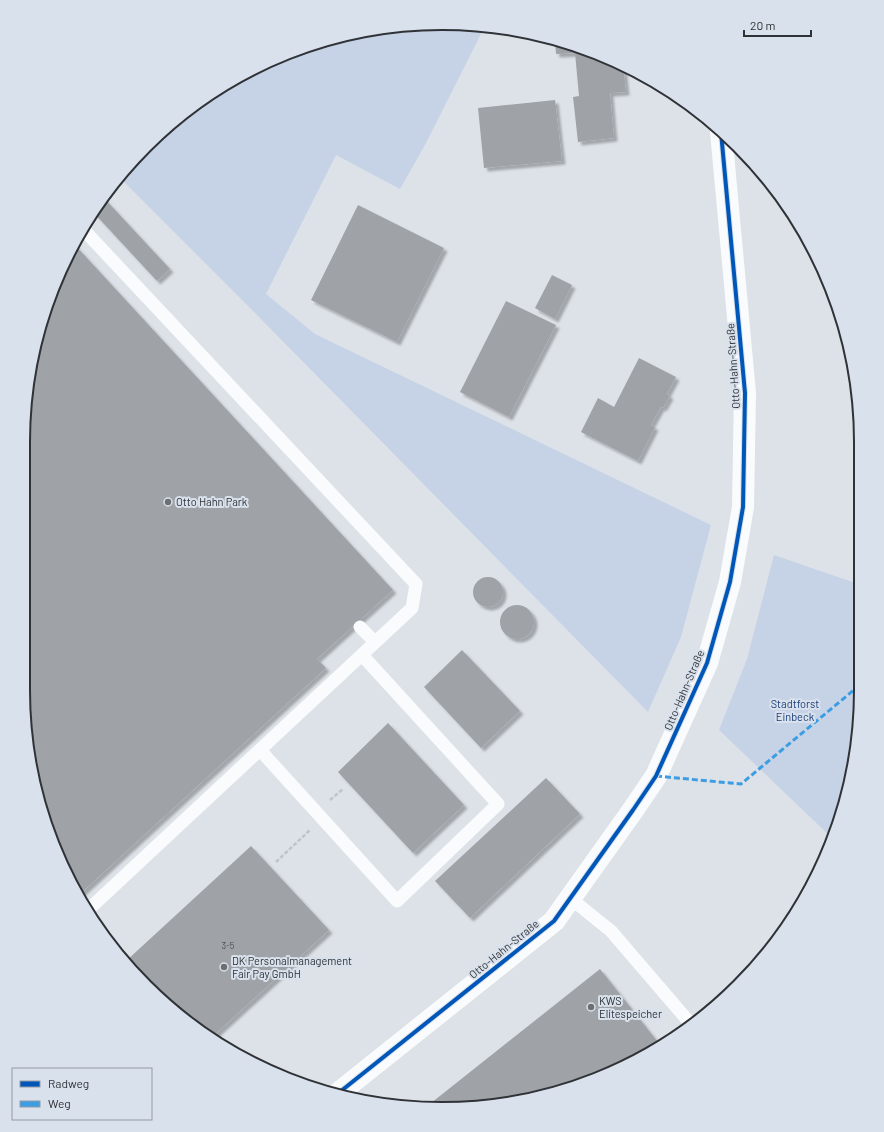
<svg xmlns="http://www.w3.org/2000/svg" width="884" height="1132" font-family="Barlow,sans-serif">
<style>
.green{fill:#c6d3e7}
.building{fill:#9fa3a8;filter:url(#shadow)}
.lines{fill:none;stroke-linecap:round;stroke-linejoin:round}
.path{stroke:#c1c3c5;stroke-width:2.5;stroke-dasharray:4 2;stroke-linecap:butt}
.lane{stroke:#fafbfc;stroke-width:13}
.street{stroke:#fafbfc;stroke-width:22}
.quiet{stroke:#3d9de2;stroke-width:3;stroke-dasharray:6 3;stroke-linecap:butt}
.cycleway-casing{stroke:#d9e1ec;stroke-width:6}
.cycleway{stroke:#0057b8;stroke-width:4}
.poi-dot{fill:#6c7074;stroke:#d9e1ec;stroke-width:1.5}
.labels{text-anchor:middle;stroke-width:4;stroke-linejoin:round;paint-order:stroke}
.number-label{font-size:9px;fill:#4b4e52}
.street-label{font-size:11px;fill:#2f3236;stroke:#d9e1ec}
.poi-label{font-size:11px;fill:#2f3236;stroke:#d9e1ec;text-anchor:start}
.park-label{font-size:11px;fill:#183d79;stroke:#d9e1ec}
.rim{fill:none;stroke:#2f3236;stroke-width:2}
</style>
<defs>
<filter id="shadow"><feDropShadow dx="3.5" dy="3.5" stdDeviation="1" flood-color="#0004"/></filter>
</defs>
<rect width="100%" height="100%" fill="#dde2e8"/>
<g class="green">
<polygon points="469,24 485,26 425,145 400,189 336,155 266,294 315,334 711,525 681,637 648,712 249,307 119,177 166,127 232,79 307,45 387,27"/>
<polygon points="774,555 861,585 861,690 853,772 833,839 719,730 747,659"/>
</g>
<g class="building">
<polygon points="555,39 623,65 626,92 610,93 614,138 578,142 573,97 579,96 575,53 556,54"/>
<polygon points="555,100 562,161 484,168 478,108"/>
<polygon points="103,197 170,269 157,281 93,212"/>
<polygon points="358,205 444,248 397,342 311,300"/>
<polygon points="74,244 393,590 317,659 326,668 80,894 74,888 37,799 23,690 24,415 45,307"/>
<polygon points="552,275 572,285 555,319 535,308"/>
<polygon points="506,301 556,325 509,417 460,392"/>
<polygon points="639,358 676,377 667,394 670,396 663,408 661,407 651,425 655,427 638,461 581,432 598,398 614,407"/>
<circle cx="488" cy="592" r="15"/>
<circle cx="517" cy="622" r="17"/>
<polygon points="462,650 520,711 481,748 424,687"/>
<polygon points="388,723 464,805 413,853 338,772"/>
<polygon points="546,778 580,814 470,918 435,881"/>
<polygon points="251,846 329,930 212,1037 146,986 126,961"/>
<polygon points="600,969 661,1046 652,1053 551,1095 442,1109 426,1107"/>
</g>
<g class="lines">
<g class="path">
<polyline points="330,800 343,789"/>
<polyline points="276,862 310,830"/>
</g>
<g class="lane">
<polyline points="82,228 416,584 412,608 88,910"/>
<polyline points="360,627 375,642"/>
<polyline points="260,750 397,901 498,804 362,655"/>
<polyline points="570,898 611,931 690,1023"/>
</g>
<polyline class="street" points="336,1095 554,921 633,810 656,776 707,663 730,582 743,507 745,393 721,132"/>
<polyline class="quiet" points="656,776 741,784 861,684"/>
<defs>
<polyline id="cycleway" points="336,1095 554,921 633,810 656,776 707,663 730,582 743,507 745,393 721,132"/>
</defs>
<use href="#cycleway" class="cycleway-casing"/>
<use href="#cycleway" class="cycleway"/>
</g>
<g class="poi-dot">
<circle cx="168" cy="502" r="4"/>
<circle cx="224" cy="967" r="4"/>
<circle cx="591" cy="1007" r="4"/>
</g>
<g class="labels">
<g class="number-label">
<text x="228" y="949">3-5</text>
</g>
<g class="street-label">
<text transform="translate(733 366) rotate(-94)" y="4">Otto-Hahn-Straße</text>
<text transform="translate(684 690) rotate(-67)" y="4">Otto-Hahn-Straße</text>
<text transform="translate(504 949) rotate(-39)" y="4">Otto-Hahn-Straße</text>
</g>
<g class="poi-label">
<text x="176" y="506">Otto Hahn Park</text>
<text x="232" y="965">DK Personalmanagement<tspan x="232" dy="13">Fair Pay GmbH</tspan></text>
<text x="599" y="1005">KWS<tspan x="599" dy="13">Elitespeicher</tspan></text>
</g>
<g class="park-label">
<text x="795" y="708">Stadtforst<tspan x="795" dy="13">Einbeck</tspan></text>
</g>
</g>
<path d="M0 0H884V1132H0ZM442 30H442A412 412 0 0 1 854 442V690A412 412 0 0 1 442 1102H442A412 412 0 0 1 30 690V442A412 412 0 0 1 442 30Z" fill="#d9e1ec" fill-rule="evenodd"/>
<path class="rim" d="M442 30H442A412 412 0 0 1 854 442V690A412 412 0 0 1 442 1102H442A412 412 0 0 1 30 690V442A412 412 0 0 1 442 30Z"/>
<rect x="12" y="1068" width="140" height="52" fill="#d9e1ec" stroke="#959ba3"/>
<rect x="20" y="1081" width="20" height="6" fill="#0057b8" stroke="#959ba3"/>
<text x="48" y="1088" font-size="12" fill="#2f3236">Radweg</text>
<rect x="20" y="1101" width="20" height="6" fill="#3d9de2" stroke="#959ba3"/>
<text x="48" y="1108" font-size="12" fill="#2f3236">Weg</text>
<path d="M744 30v6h67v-6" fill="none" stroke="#2f3236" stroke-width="2"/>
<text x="750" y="30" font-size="12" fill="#2f3236" stroke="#d9e1ec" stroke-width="3" paint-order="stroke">20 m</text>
</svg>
